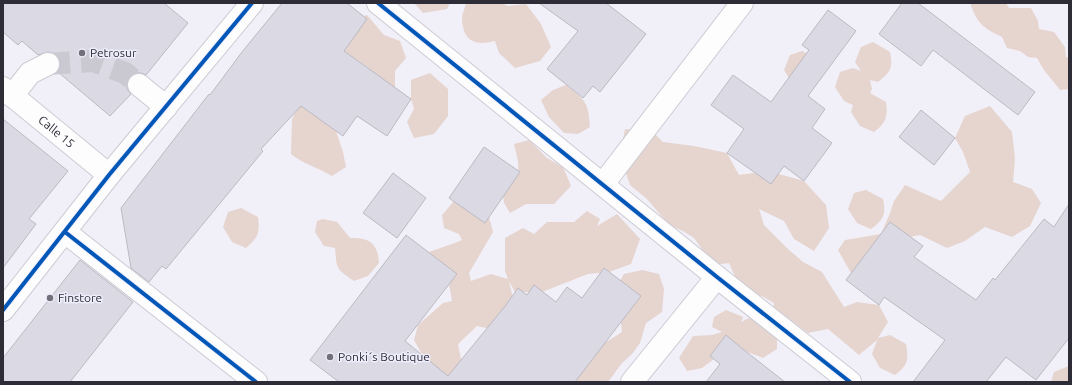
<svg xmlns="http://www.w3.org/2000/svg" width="1072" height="385" font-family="Ubuntu,sans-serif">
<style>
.green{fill:#e6d4cf}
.building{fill:#dad9e4;stroke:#bbbac2}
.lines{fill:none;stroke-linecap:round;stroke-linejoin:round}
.minor-tunnel{stroke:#cac9d1;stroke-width:22;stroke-dasharray:22 11;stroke-linecap:butt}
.minor-casing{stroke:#cccbd4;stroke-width:24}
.minor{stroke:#fdfdfe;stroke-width:22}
.cycleway-casing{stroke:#eeedfc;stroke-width:6}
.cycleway{stroke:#0057b8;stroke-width:4}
.poi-dot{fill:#72717b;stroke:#eeedfc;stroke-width:1.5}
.labels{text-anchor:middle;stroke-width:3;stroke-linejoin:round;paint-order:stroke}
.poi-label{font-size:12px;fill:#2e2d37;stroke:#eeedfc;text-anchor:start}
.street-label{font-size:12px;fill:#2e2d37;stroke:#eeedfc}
</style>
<rect width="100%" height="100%" fill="#f1f0f8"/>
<g class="green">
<polygon points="414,3 450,3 447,9 423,13"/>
<path d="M466,3H502L508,6L526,4L541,24L551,47L540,61L515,68L499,53L495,41C476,46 463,42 462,19C462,14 465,8 466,3Z"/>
<path d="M970,3H1006L1009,8H1031L1038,21L1039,29L1054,32L1065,47L1066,57L1069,58V89L1060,90L1044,70L1037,58L1028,57L1020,51L1007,48L1002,37C983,28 977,23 970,3Z"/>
<path d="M367,15L384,35L400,41L406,58L395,71V87L385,90L376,82L369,68L357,60L343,80L333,122L343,152L346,167L332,176C319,168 303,164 291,154L292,119L310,83L356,19Z"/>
<path d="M873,42L890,52C893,68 891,72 878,82L870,80L872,89L870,93L886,102C888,117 886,123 874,132L860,126L851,112L853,105L844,101L835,87L840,72L853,68L861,71L855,62L861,47Z"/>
<polygon points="802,51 819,60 793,85 784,70 790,55"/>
<polygon points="430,73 448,89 448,116 434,134 414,138 407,122 414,109 411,99 411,80"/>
<path d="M566,85C586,101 588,101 590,127L578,134L564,133L549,117L541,100L553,90Z"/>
<polygon points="990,106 1012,132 1015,159 1013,182 1032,189 1041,203 1030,226 1012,237 985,227 965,241 947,248 920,235 900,239 851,273 838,250 845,240 881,234 890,213 894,201 905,185 941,201 970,172 963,152 955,138 965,116"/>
<path d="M625,129L653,132L663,142L694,146L727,153L739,175L768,171L804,181L826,205L829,228L814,251L794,239L784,221L759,209L764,225L788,249L803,262L822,272L844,307L857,302L879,305L888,322L878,338L890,335L906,344C909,360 908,365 895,375L880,368L872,354L877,340L859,355L828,329L808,333L788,318L773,311L774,303L762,296L745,299L729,263L713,265L694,238L683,231L669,225L647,199L630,185L626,173L631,164L622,145Z"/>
<path d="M529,140L547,158L563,167L571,186L554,204H526L510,213L504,203L502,189C523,171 520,170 514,144Z"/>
<path d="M866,190L883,199C886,215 884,219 871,229L857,223L848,209L854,193Z"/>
<polygon points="454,201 470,204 489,217 493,232 469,273 471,281 491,274 508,279 505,271 505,238 523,228 534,234 547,222 574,222 587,211 600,219 597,226 617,214 640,239 631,264 609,272 588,274 542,292 515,292 509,281 515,307 495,330 477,326 458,344 461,359 460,372 444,377 423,356 414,340 418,325 443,303 452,301 448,279 429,252 452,244 462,240 459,234 444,228 442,215"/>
<path d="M241,208L258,217C260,233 258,238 246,248L232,242L223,227L228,212Z"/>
<path d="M323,219L337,222L350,238C369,237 378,243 379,263L368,276L354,281C336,268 337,271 335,248L324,246L315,232L317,221Z"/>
<path d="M642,270L659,274L664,289L662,312L646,323L640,343L632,354L622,363L608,382H578L561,368C581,355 603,345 622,332L617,286L624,274Z"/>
<polygon points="726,310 743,317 741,322 749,318 762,324 777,337 777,349 763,358 729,345 716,349 714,359 702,368 687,371 679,358 693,336 712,335 722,332 712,327 714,317"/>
<polygon points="1069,366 1069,382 1051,382 1054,372"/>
</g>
<g class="building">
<polygon points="3,3 164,3 188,23 146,75 141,73 135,73 130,77 127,83 127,89 131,94 110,116 58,72 60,64 59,59 55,54 48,52 38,55 22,41 18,45 3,32"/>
<polygon points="282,3 347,3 367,19 344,51 411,99 387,136 357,116 343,136 301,106 261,149 263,151 166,269 162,266 149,282 131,268 121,208 209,94 210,95 242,52"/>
<polygon points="539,3 606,3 646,34 600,92 593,86 583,98 547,69 578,31"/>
<polygon points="902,3 918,3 1035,92 1018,115 933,50 921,66 879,34"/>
<polygon points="828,10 856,31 808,96 825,109 812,128 832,143 804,181 784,166 771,184 727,153 744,129 711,105 733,75 771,102 809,50 802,45"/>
<polygon points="921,110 955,138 934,165 899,137"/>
<polygon points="3,119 68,171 29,219 36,224 3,268"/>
<polygon points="484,147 520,172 485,223 449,198"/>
<polygon points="393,173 426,198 397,238 363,213"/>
<polygon points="1069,204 1069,338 1036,380 1006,357 986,382 913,382 945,340 884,297 879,305 846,280 890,222 923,246 914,257 976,300 993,278 995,280 1044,219 1054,227"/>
<polygon points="406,235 457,274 405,341 448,376 506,305 518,288 527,295 534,285 556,302 567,287 582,298 604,268 641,296 575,382 339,382 310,360"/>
<polygon points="80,260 133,302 70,382 3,382 3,358"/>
<polygon points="726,335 744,350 785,382 706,382 720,364 710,356"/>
</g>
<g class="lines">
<polyline class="minor-tunnel" points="48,64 93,61 125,73 139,85"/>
<defs>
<g id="minor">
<polyline points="378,3 717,277 850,382"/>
<polyline points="139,85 166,107"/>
<path id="s1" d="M3,88L109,175"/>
<polyline points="12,96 30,73 48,64"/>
<polyline points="603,184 742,3"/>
<polyline points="65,232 256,382"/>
<polyline points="3,310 109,175 252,3"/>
<polyline points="632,382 717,277"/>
</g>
</defs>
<use href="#minor" class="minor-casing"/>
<use href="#minor" class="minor"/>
<defs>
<g id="cycleway">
<polyline points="378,3 717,277 850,382"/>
<polyline points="65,232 256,382"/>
<polyline points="3,310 109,175 252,3"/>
</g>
</defs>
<use href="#cycleway" class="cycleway-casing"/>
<use href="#cycleway" class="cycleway"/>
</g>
<g class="poi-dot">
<circle cx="82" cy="53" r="4"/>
<circle cx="50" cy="298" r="4"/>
<circle cx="330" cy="357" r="4"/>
</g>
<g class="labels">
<g class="poi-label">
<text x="90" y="57">Petrosur</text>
<text x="58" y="302">Finstore</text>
<text x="338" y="361">Ponki´s Boutique</text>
</g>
<g class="street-label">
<text dy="4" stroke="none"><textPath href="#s1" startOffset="69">Calle 15</textPath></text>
</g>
</g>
<rect width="1072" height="385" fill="none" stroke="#2e2d37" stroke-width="8"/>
</svg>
